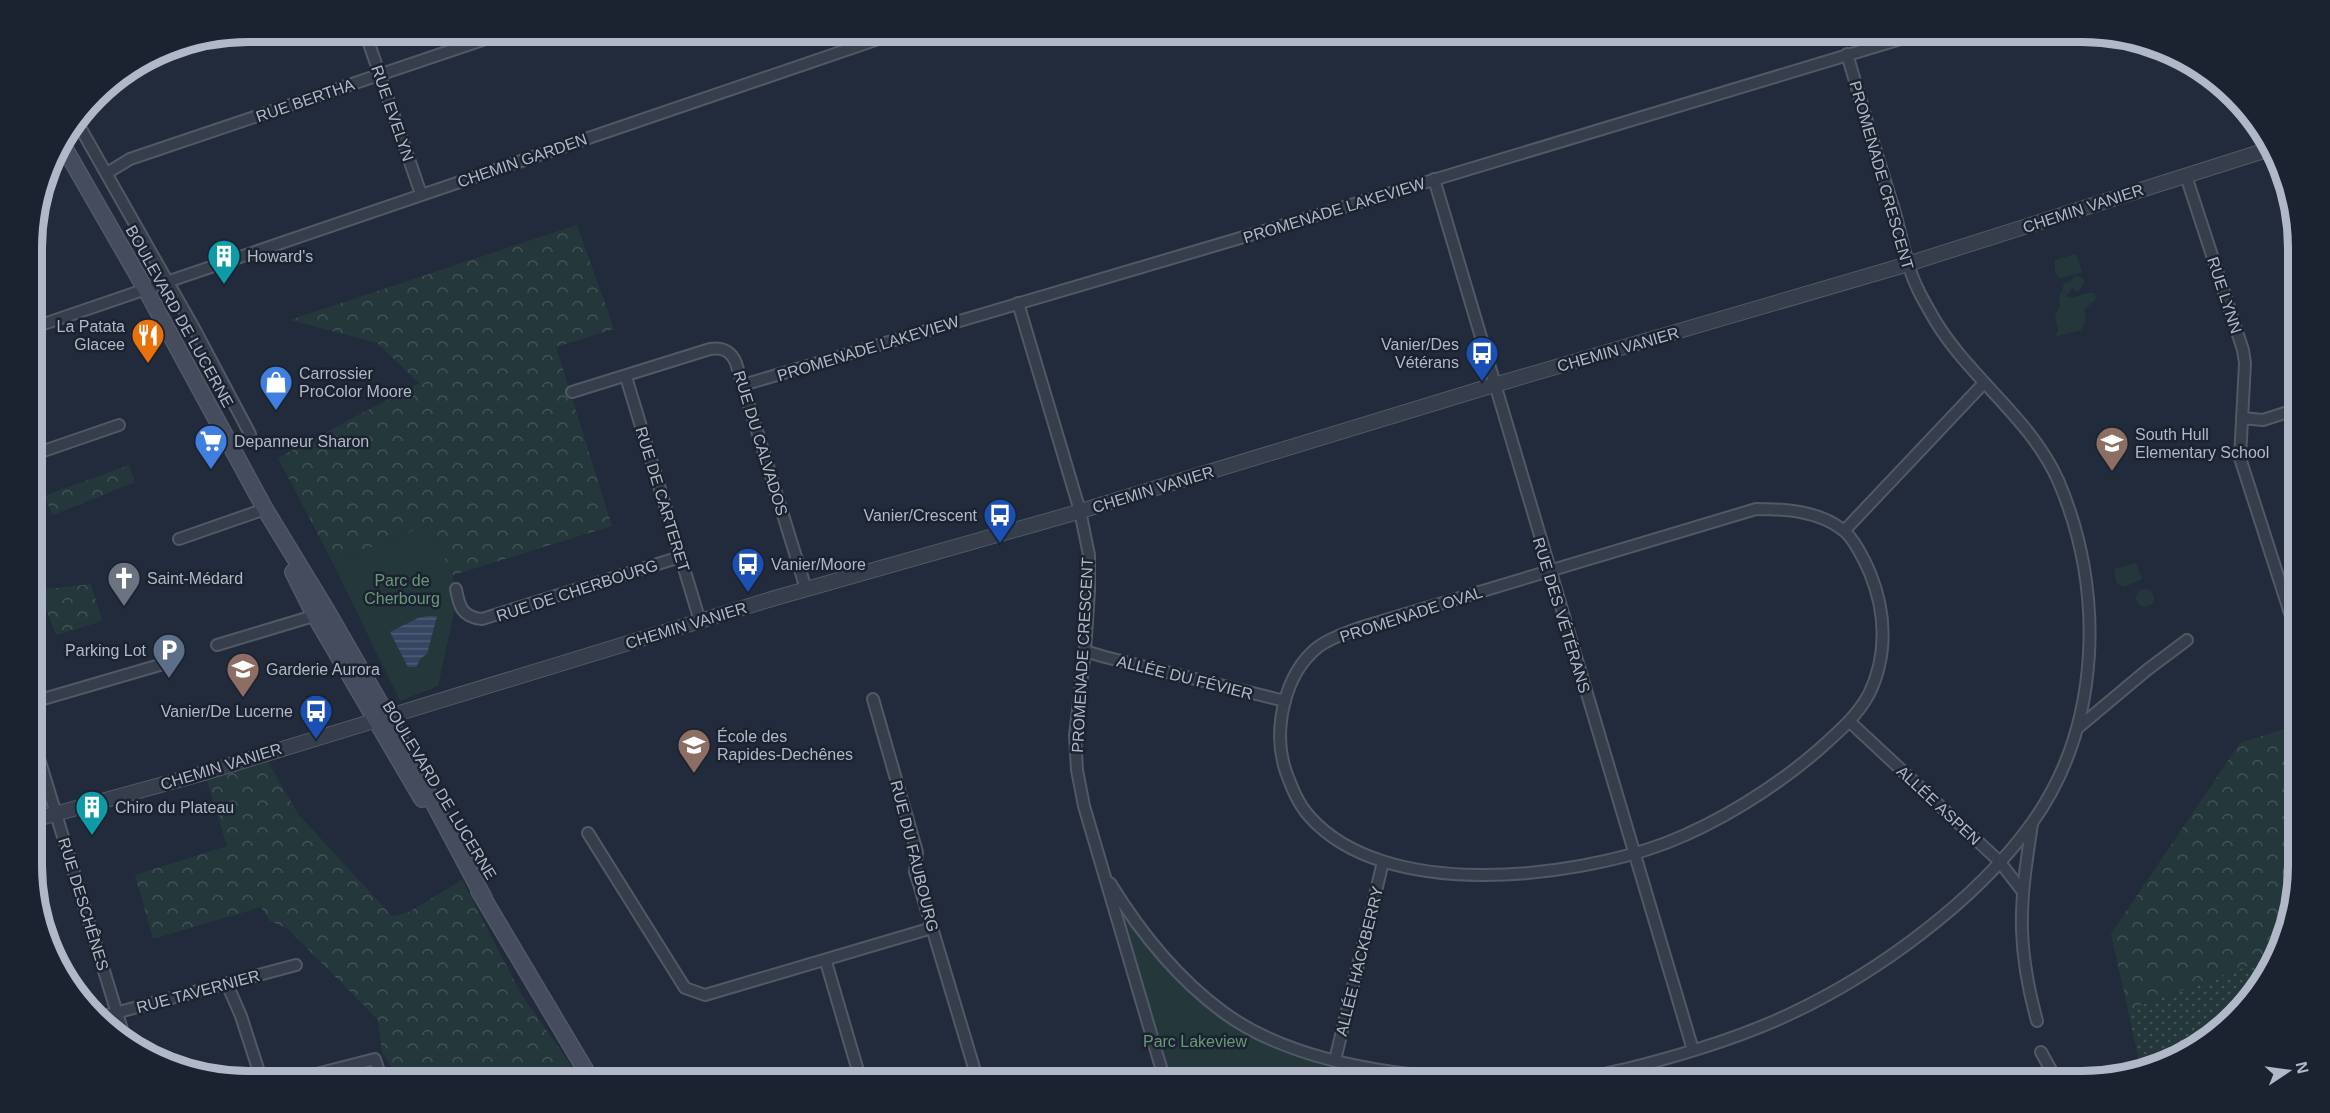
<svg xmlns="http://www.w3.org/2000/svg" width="2330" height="1113" font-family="Arial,sans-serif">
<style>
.grass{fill:url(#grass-dots)}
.forest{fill:url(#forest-crowns)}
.park{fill:#24383c}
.water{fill:url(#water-rules)}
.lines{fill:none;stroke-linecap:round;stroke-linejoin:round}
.minor-casing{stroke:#515866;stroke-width:14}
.tertiary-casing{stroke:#515866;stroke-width:16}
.secondary-casing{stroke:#515866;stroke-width:18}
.minor{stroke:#363d4b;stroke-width:10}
.tertiary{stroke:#363d4b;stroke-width:14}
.secondary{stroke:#444c5e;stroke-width:15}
.labels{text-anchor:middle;stroke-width:5;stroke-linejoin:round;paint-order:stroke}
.street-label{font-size:16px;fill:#b1b8c7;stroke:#1b2230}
.poi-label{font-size:16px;fill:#b1b8c7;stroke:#1b2230;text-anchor:start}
.park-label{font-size:16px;fill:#689877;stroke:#1b2230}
.rim{fill:none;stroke:#b1b8c7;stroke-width:8}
</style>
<defs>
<pattern id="grass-dots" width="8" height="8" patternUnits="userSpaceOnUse" patternTransform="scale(1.5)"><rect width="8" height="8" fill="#24383c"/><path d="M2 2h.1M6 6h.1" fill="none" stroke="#415357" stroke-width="1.8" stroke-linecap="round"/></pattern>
<pattern id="forest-crowns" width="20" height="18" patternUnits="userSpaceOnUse" patternTransform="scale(1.5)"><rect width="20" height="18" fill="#24383c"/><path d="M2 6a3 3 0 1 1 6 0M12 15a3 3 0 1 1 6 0" fill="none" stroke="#415357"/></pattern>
<pattern id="water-rules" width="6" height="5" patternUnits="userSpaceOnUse" patternTransform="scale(1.5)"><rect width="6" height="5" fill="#364562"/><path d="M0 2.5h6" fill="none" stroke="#515e77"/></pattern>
</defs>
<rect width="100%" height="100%" fill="#222b3b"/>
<polygon class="grass" points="2278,955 2276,961 2202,1045 2140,1066 2128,1010"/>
<g class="forest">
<polygon points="577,225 614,329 556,347 612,526 453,575 427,525 333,563 278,458 419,383 377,343 290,320"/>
<polygon points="129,465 135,482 53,515 44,496"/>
<polygon points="91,584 102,621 56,635 39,590"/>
<polygon points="2281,730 2298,812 2298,866 2278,955 2128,1010 2111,934 2240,743"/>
<polygon points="268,762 298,814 392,916 407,913 462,880 521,994 582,1081 436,1081 433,1073 400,1080 382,1052 378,1020 288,929 270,921 261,907 153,939 135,875 227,846 207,781"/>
</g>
<g class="park">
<polygon points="2076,254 2082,272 2059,279 2055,272 2055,260"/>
<path d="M2076,276L2081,277L2085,281L2078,292L2072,288L2066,297C2076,299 2085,291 2095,293L2096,299L2084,310L2086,319L2081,330L2054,337L2058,331L2055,315L2060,307L2059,296L2062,292L2064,283L2070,282L2073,278Z"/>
<polygon points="427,525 453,575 456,604 438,686 400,701 333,563"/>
<polygon points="2136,563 2142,579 2125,587 2117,584 2114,569"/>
<circle cx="2145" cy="598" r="9"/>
<polygon points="2298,724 2298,812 2281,730"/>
<polygon points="1102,870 1123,904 1199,993 1273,1039 1384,1070 1579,1081 1165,1081"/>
</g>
<polygon class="water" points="428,616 437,616 427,654 421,658 416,667 408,667 390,632 418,618"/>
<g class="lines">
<defs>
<g id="minor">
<polyline points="365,32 421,194"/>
<polyline points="77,122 195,330 250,434"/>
<polyline points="107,173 130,159 506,32"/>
<polyline points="2186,176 2243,350 2245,363 2240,458 2298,638"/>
<polyline points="1434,179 1693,1050"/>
<polyline points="1018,303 1080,511 1089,555 1089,591 1085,651 1075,735 1077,770 1084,806 1165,1081"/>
<polyline points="32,328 899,32"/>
<polyline points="626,377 700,621"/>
<polyline points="743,385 1264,231 1924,32"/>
<path d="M572,392L710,349C723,347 731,351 736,363L806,589"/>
<polyline points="2242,418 2263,420 2297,409"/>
<polyline points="32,455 119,425"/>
<path d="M1756,509C1786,509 1819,511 1843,530C1853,537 1865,561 1870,573C1886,612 1888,655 1869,694C1856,718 1836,734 1816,752C1774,788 1718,823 1666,843C1571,879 1385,901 1310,817C1298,804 1292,788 1286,772C1272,731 1284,674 1318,647C1330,638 1346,633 1359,628Z"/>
<polyline points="1845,530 1984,383"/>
<polyline points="179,539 265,509"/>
<path d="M456,589C459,606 462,617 482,619L680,557"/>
<polyline points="217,645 320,614"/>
<polyline points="1085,651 1105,657 1285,701"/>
<polyline points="873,699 917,852 915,872 918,881 978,1081"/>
<polyline points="33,702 170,662"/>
<polyline points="1850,722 1999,861 2023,892"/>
<polyline points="2079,727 2147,670 2187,640"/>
<polyline points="33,739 124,1036"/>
<path d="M2032,824C2027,858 2021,894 2022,930C2023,960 2029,992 2037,1021"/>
<polyline points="588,833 685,988 705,995 932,928"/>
<path d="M1110,883C1140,932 1177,978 1223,1012C1314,1079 1475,1084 1584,1079"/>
<polyline points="826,962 861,1081"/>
<polyline points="227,984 241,1016 262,1081"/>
<polyline points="100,1017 296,965"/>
<polyline points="2041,1052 2057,1081"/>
<polyline points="1335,1060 1383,862"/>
<polyline points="289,1081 375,1059 382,1081"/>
<path d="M1579,1081C1601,1074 1624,1070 1646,1064C1695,1051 1744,1036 1790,1014C1876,974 1976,901 2032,823C2102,725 2105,589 2058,480C2030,418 1971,379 1936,322C1926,305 1914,285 1909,266C1903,247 1899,226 1893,206C1877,156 1862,105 1847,54"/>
</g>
<polyline id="tertiary" points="33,820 204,773 775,598 1071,514 1494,385 1898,267 2270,149"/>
<g id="secondary">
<polyline points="61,142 145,288 265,509 327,611 388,717 484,898"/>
<polyline points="293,572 315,616 422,799"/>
<polyline points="479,891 592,1081"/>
</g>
</defs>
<use href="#minor" class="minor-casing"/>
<use href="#tertiary" class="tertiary-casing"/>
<use href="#secondary" class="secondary-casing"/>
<use href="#minor" class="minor"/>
<use href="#tertiary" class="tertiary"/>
<use href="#secondary" class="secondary"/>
</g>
<defs>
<symbol id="building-pin" viewBox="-11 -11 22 30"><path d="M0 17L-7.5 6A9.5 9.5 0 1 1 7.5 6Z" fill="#0f9aa8" stroke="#1b2230"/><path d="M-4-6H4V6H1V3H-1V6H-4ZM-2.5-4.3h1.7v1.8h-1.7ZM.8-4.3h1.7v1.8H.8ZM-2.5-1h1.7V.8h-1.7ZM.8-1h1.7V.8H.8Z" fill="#fff"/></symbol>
<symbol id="restaurant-pin" viewBox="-11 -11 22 30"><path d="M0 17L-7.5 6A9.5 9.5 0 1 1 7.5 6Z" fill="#e8710a" stroke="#1b2230"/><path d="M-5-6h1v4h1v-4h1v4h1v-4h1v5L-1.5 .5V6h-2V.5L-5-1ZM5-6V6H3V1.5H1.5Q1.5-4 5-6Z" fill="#fff"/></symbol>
<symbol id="bus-pin" viewBox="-11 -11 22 30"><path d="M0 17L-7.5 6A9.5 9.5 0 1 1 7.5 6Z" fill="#1a4fb4" stroke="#1b2230"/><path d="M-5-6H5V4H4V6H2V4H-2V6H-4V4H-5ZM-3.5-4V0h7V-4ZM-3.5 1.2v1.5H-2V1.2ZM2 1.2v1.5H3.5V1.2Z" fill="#fff"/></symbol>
<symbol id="shop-pin" viewBox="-11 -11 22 30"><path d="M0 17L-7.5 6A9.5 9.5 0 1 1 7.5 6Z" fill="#3f7fe0" stroke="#1b2230"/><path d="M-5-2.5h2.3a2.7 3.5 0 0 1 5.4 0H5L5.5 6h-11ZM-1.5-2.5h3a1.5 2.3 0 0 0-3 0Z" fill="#fff"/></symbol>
<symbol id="supermarket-pin" viewBox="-11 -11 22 30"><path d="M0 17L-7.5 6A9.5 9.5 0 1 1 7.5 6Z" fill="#3f7fe0" stroke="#1b2230"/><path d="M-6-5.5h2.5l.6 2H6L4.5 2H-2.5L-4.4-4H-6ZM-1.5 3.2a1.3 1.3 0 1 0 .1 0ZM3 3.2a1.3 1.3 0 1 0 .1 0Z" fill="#fff"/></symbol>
<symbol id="school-pin" viewBox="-11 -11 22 30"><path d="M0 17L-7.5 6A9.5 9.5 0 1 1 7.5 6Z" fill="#8d6e63" stroke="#1b2230"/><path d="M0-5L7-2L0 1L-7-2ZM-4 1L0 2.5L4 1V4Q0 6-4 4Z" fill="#fff"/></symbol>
<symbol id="church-pin" viewBox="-11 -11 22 30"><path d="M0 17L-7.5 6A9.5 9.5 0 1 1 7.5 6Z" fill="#6b7280" stroke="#1b2230"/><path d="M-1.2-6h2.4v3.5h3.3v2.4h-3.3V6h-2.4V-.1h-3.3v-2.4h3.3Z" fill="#fff"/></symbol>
<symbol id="parking-pin" viewBox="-11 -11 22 30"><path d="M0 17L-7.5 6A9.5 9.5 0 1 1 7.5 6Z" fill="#5c6f8a" stroke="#1b2230"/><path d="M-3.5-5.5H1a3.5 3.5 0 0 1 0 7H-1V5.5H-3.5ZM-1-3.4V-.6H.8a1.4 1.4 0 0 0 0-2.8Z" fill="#fff"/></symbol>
</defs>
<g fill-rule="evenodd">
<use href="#building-pin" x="205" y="237" width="38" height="52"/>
<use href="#restaurant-pin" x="129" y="316" width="38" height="52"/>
<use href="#bus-pin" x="1463" y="334" width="38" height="52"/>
<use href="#shop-pin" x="257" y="363" width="38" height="52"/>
<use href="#supermarket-pin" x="192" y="422" width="38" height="52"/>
<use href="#school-pin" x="2093" y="424" width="38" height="52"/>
<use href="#bus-pin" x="981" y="496" width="38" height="52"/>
<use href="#bus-pin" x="729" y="545" width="38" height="52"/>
<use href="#church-pin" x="105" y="559" width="38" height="52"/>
<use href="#parking-pin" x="150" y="631" width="38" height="52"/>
<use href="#school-pin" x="224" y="650" width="38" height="52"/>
<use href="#bus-pin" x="297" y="692" width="38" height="52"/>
<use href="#school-pin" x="675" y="726" width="38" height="52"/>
<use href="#building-pin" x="73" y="788" width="38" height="52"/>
</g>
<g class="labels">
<g class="street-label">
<text transform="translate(305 100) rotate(-19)" y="6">RUE BERTHA</text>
<text transform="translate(393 113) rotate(71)" y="6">RUE EVELYN</text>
<text transform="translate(522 160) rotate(-19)" y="6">CHEMIN GARDEN</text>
<text transform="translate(1882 175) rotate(74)" y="6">PROMENADE CRESCENT</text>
<text transform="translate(2083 208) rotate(-18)" y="6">CHEMIN VANIER</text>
<text transform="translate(1334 210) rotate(-17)" y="6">PROMENADE LAKEVIEW</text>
<text transform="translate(2225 295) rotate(72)" y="6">RUE LYNN</text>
<text transform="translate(180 316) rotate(61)" y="6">BOULEVARD DE LUCERNE</text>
<text transform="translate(868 348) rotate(-17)" y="6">PROMENADE LAKEVIEW</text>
<text transform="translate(1618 349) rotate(-16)" y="6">CHEMIN VANIER</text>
<text transform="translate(761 443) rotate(73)" y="6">RUE DU CALVADOS</text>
<text transform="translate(1153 489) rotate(-17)" y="6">CHEMIN VANIER</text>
<text transform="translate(663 499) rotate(73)" y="6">RUE DE CARTERET</text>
<text transform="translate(577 590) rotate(-18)" y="6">RUE DE CHERBOURG</text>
<text transform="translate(1411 614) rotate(-18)" y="6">PROMENADE OVAL</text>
<text transform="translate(1562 615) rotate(73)" y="6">RUE DES VÉTÉRANS</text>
<text transform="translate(686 625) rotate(-17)" y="6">CHEMIN VANIER</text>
<text transform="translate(1082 655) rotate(-87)" y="6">PROMENADE CRESCENT</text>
<text transform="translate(1185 677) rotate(14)" y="6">ALLÉE DU FÉVIER</text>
<text transform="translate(221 766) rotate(-17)" y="6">CHEMIN VANIER</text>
<text transform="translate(440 790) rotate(59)" y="6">BOULEVARD DE LUCERNE</text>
<text transform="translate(1939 805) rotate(43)" y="6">ALLÉE ASPEN</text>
<text transform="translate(915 856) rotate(76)" y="6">RUE DU FAUBOURG</text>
<text transform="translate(84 904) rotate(73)" y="6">RUE DESCHÊNES</text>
<text transform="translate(1359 961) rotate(-76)" y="6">ALLÉE HACKBERRY</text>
<text transform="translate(198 991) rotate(-15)" y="6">RUE TAVERNIER</text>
</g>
<g class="poi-label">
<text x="247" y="262">Howard's</text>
<text x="125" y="332" text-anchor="end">La Patata<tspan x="125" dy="18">Glacee</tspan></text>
<text x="1459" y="350" text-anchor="end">Vanier/Des<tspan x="1459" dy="18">Vétérans</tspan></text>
<text x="299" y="379">Carrossier<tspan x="299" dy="18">ProColor Moore</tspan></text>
<text x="2135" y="440">South Hull<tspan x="2135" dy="18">Elementary School</tspan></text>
<text x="234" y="447">Depanneur Sharon</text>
<text x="977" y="521" text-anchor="end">Vanier/Crescent</text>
<text x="771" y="570">Vanier/Moore</text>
<text x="147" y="584">Saint-Médard</text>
<text x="146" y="656" text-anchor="end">Parking Lot</text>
<text x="266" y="675">Garderie Aurora</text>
<text x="293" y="717" text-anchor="end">Vanier/De Lucerne</text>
<text x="717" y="742">École des<tspan x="717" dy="18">Rapides-Dechênes</tspan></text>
<text x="115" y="813">Chiro du Plateau</text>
</g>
<g class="park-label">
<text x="402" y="586">Parc de<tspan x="402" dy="18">Cherbourg</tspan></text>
<text x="1195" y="1047">Parc Lakeview</text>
</g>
</g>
<path d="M0 0H2330V1113H0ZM248 42H2082A206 206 0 0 1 2288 248V865A206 206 0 0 1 2082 1071H248A206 206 0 0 1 42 865V248A206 206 0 0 1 248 42Z" fill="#1b2230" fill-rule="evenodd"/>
<path class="rim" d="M248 42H2082A206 206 0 0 1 2288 248V865A206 206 0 0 1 2082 1071H248A206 206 0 0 1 42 865V248A206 206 0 0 1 248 42Z"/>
<g transform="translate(2288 1071) rotate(77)" stroke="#1b2230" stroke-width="4.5" paint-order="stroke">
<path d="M0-4.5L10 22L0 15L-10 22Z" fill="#b1b8c7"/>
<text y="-9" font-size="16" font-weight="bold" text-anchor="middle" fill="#b1b8c7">N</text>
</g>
</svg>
